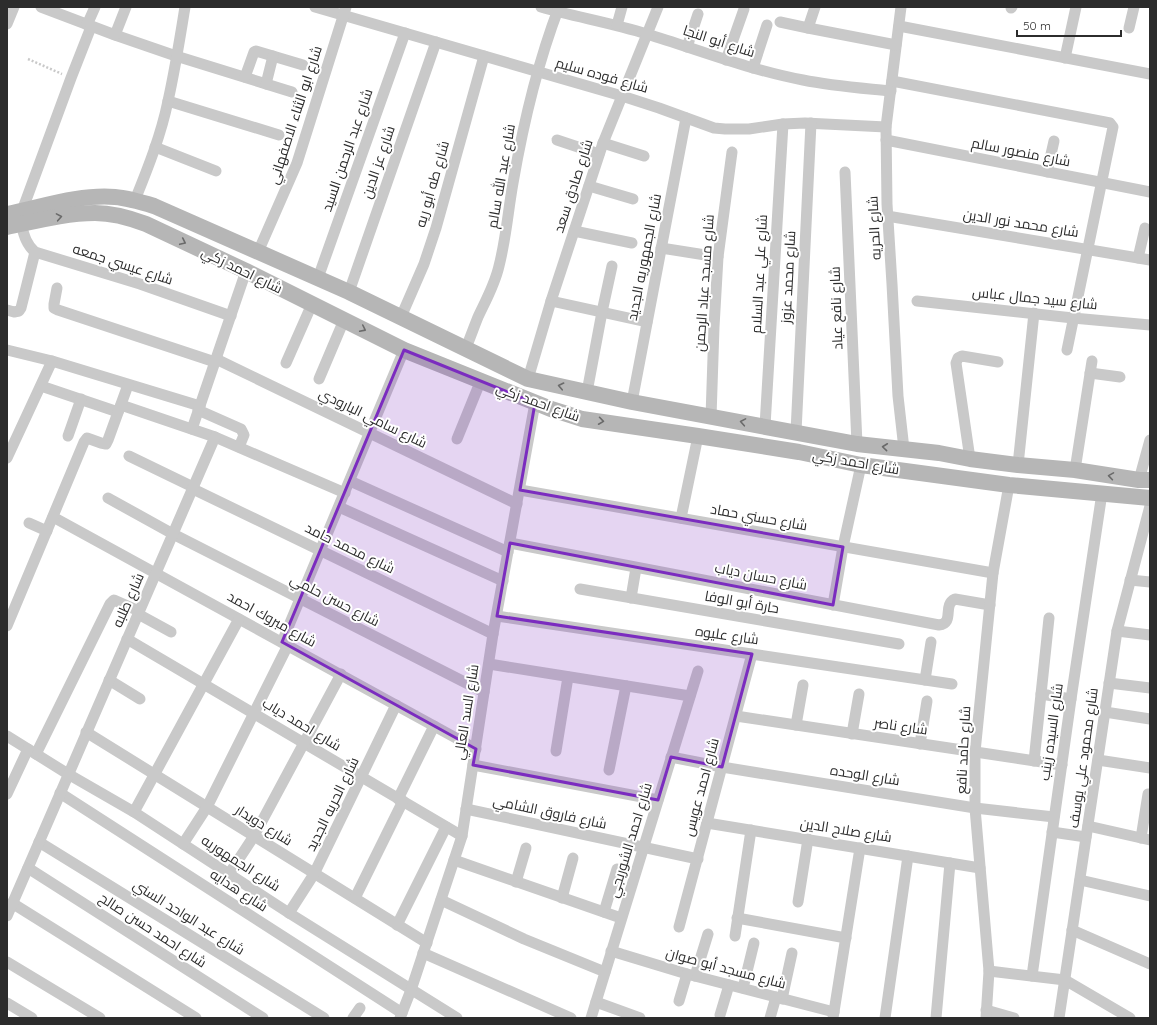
<svg xmlns="http://www.w3.org/2000/svg" width="1157" height="1025" font-family="Quicksand,Cairo,sans-serif">
<style>
.lines{fill:none;stroke-linecap:round;stroke-linejoin:round}
.path{stroke:#c9c9c9;stroke-width:2.5;stroke-dasharray:2 2;stroke-linecap:butt}
.street{stroke:#c9c9c9;stroke-width:11}
.secondary{stroke:#b6b6b6;stroke-width:16}
.oneway{stroke:#6a6a6a}
.marked{fill:#7b2cbf;fill-opacity:0.2;stroke:#7b2cbf;stroke-width:3;stroke-linejoin:round}
.labels{text-anchor:middle;stroke-width:4;stroke-linejoin:round;paint-order:stroke}
.street-label{font-size:14px;fill:#2c2c2c;stroke:#fff}
</style>
<rect width="100%" height="100%" fill="#fff"/>
<g class="lines">
<polyline class="path" points="28,59 62,74"/>
<g class="street">
<polyline points="41,7 115,35 176,56 292,92"/>
<polyline points="315,7 622,96 659,108 714,128 725,129 749,129 783,124 805,123 886,127"/>
<path d="M541,7C576,17 612,23 647,34C699,50 750,70 803,80C832,86 862,88 891,91"/>
<polyline points="901,7 886,127 887,204 892,284 898,396 904,449"/>
<polyline points="1011,8 1012,7"/>
<polyline points="780,22 808,28 896,45"/>
<polyline points="7,24 14,7"/>
<polyline points="87,25 95,7"/>
<polyline points="617,25 622,7"/>
<polyline points="899,26 1150,74"/>
<polyline points="808,28 815,7"/>
<polyline points="1129,28 1134,7"/>
<polyline points="115,35 126,7"/>
<polyline points="687,47 698,14"/>
<polyline points="1065,58 1076,7"/>
<polyline points="726,60 744,9"/>
<polyline points="753,68 767,25"/>
<polyline points="245,77 254,52 256,51 303,65"/>
<polyline points="892,81 1105,122 1110,123 1113,127 1067,350"/>
<polyline points="266,84 273,56"/>
<polyline points="168,101 279,135"/>
<polyline points="557,140 599,154"/>
<polyline points="886,140 1150,192"/>
<polyline points="603,143 644,156"/>
<polyline points="155,147 216,171"/>
<polyline points="845,172 857,444"/>
<polyline points="1047,172 1054,141"/>
<polyline points="589,186 633,199"/>
<path d="M135,200C148,168 161,135 168,101C175,70 180,38 185,7"/>
<polyline points="22,211 71,78 91,27"/>
<polyline points="887,216 1150,260"/>
<path d="M21,224C24,235 26,244 35,252L140,284L231,316"/>
<polyline points="574,231 632,243"/>
<polyline points="661,248 718,257"/>
<polyline points="258,252 297,163 346,7"/>
<polyline points="1138,258 1145,228"/>
<polyline points="318,278 405,33"/>
<polyline points="57,288 54,304 54,308 58,310 215,362"/>
<polyline points="349,292 436,42"/>
<polyline points="551,301 647,322"/>
<polyline points="917,301 1073,318 1150,325"/>
<polyline points="7,310 14,312 19,311 21,308 35,252"/>
<polyline points="401,317 424,264 436,228 484,56"/>
<path d="M466,348C470,338 474,327 478,317C486,300 495,284 499,266C506,239 508,211 513,183C523,125 538,62 559,7"/>
<polyline points="7,350 52,361 200,406"/>
<polyline points="216,359 517,504"/>
<polyline points="286,363 312,304"/>
<polyline points="1090,373 1120,377"/>
<polyline points="319,379 344,320"/>
<polyline points="528,379 551,301 603,143 658,7"/>
<polyline points="41,386 118,412"/>
<polyline points="587,392 602,312 612,266"/>
<polyline points="632,402 686,118"/>
<polyline points="121,405 215,437 345,493"/>
<polyline points="198,410 241,429 244,435 239,447"/>
<polyline points="711,417 714,327 718,257 732,152"/>
<polyline points="765,426 783,124"/>
<polyline points="192,429 246,271"/>
<polyline points="796,432 811,123"/>
<polyline points="68,436 81,399"/>
<polyline points="457,439 481,380"/>
<polyline points="129,456 193,487"/>
<polyline points="7,458 52,361"/>
<polyline points="970,459 956,363 958,358 962,356 998,362"/>
<polyline points="1018,465 1034,313"/>
<polyline points="1075,470 1092,361"/>
<polyline points="1139,480 1150,440"/>
<polyline points="350,481 508,552"/>
<polyline points="193,489 493,634"/>
<polyline points="520,490 993,573"/>
<polyline points="108,498 173,534 484,692"/>
<polyline points="339,507 503,581"/>
<polyline points="53,517 476,749"/>
<polyline points="681,518 698,436"/>
<polyline points="29,523 47,531"/>
<path d="M510,543L939,625C955,623 942,605 955,599L990,605"/>
<polyline points="1130,580 1150,582"/>
<polyline points="580,589 899,644"/>
<polyline points="631,598 636,568"/>
<polyline points="833,605 843,547 861,465"/>
<polyline points="138,614 171,632"/>
<polyline points="497,616 952,684"/>
<polyline points="7,626 84,442 87,438 101,443 106,444 108,440 128,385"/>
<polyline points="1117,631 1150,635"/>
<polyline points="127,639 462,836"/>
<polyline points="282,642 404,350"/>
<polyline points="489,664 690,696"/>
<polyline points="109,680 140,699"/>
<polyline points="925,680 931,642"/>
<polyline points="1109,683 1150,688"/>
<polyline points="1041,694 1071,699"/>
<polyline points="1105,712 1150,719"/>
<polyline points="736,716 1062,765"/>
<polyline points="796,725 803,685"/>
<polyline points="86,732 427,943"/>
<polyline points="852,734 859,694"/>
<polyline points="7,736 68,774 134,812 289,913 457,1018"/>
<polyline points="920,744 927,701"/>
<polyline points="556,751 568,677"/>
<polyline points="36,754 110,604 114,600 139,611"/>
<polyline points="671,757 722,767 975,808 1054,817"/>
<polyline points="1098,760 1150,768"/>
<polyline points="1034,761 1049,618"/>
<polyline points="473,765 658,800"/>
<polyline points="609,770 626,686"/>
<polyline points="60,793 402,1013"/>
<polyline points="7,794 28,749"/>
<polyline points="398,799 434,726"/>
<polyline points="466,809 698,859"/>
<polyline points="134,812 239,619"/>
<polyline points="707,823 980,868"/>
<polyline points="1088,826 1150,840"/>
<polyline points="1052,832 1086,837"/>
<polyline points="1141,838 1148,794"/>
<polyline points="39,842 324,1018"/>
<polyline points="183,844 207,807 288,645"/>
<polyline points="454,860 621,918"/>
<polyline points="28,868 263,1018"/>
<polyline points="229,874 254,836 341,674"/>
<polyline points="1080,880 1150,896"/>
<polyline points="516,882 526,848"/>
<polyline points="355,898 403,801"/>
<polyline points="562,898 573,858"/>
<polyline points="441,900 524,939 605,972"/>
<polyline points="798,902 808,839"/>
<polyline points="12,903 196,1018"/>
<polyline points="604,912 617,869"/>
<polyline points="289,913 314,874 396,705"/>
<polyline points="7,916 215,437"/>
<polyline points="737,918 846,938"/>
<polyline points="397,925 446,827"/>
<polyline points="679,927 752,654"/>
<polyline points="1072,930 1150,964"/>
<polyline points="735,936 751,830"/>
<polyline points="611,951 687,974 834,1012"/>
<polyline points="423,953 571,1018"/>
<polyline points="7,962 100,1018"/>
<polyline points="989,971 1065,980 1130,1018"/>
<polyline points="695,976 708,934"/>
<polyline points="1032,976 1071,699 1102,493"/>
<polyline points="743,988 754,943"/>
<polyline points="782,999 792,953"/>
<polyline points="679,1001 687,974"/>
<polyline points="596,1002 640,1018"/>
<polyline points="7,1003 32,1018"/>
<polyline points="986,1010 1014,1018"/>
<polyline points="720,1015 729,985"/>
<polyline points="353,1018 360,1008"/>
<polyline points="400,1018 411,990 462,836 493,634 535,403"/>
<polyline points="591,1018 698,671"/>
<polyline points="770,1018 776,997"/>
<polyline points="833,1018 860,848"/>
<polyline points="885,1018 908,856"/>
<polyline points="936,1018 950,863"/>
<polyline points="986,1018 989,971 975,808 975,752 993,573 1009,485"/>
<polyline points="1059,1018 1117,631 1150,506"/>
</g>
<g class="secondary">
<path d="M7,214C42,207 79,194 115,197C128,198 141,202 154,206L349,292L528,379L632,402L857,444L939,453L970,459L1018,465L1075,470L1139,480H1150"/>
<path d="M7,227C36,221 66,213 95,213C113,213 130,218 146,224L246,271L404,350L551,409L567,414L582,419L698,436L799,452L861,465L1009,485L1150,498"/>
</g>
</g>
<defs><path id="oneway-chevron" d="M-2-3.5L2.5 0L-2 3.5" fill="none" stroke-width="1.6" stroke-linecap="round" stroke-linejoin="round"/></defs>
<g class="oneway">
<use href="#oneway-chevron" transform="translate(59 217) rotate(-10)"/>
<use href="#oneway-chevron" transform="translate(183 242) rotate(25)"/>
<use href="#oneway-chevron" transform="translate(363 329) rotate(26)"/>
<use href="#oneway-chevron" transform="translate(561 386) rotate(-168)"/>
<use href="#oneway-chevron" transform="translate(601 421) rotate(8)"/>
<use href="#oneway-chevron" transform="translate(743 422) rotate(-170)"/>
<use href="#oneway-chevron" transform="translate(885 447) rotate(-174)"/>
<use href="#oneway-chevron" transform="translate(1111 476) rotate(-171)"/>
</g>
<path class="marked" d="M404,350L535,403L520,490L843,547L833,605L510,543L497,616L752,654L722,767L671,757L658,800L473,765L476,749L282,642Z"/>
<g class="labels">
<g class="street-label">
<text transform="translate(719 41) rotate(18)" y="5">شارع أبو النجا</text>
<text transform="translate(602 75) rotate(16)" y="5">شارع فوده سليم</text>
<text transform="translate(295 115) rotate(-72)" y="5">شارع ابو الثناء الاصفهاني</text>
<text transform="translate(347 150) rotate(-71)" y="5">شارع عبد الرحمن السيد</text>
<text transform="translate(1021 152) rotate(11)" y="5">شارع منصور سالم</text>
<text transform="translate(378 162) rotate(-71)" y="5">شارع عز الدين</text>
<text transform="translate(501 176) rotate(-80)" y="5">شارع عبد الله سالم</text>
<text transform="translate(432 184) rotate(-74)" y="5">شارع طه أبو ريه</text>
<text transform="translate(573 186) rotate(-72)" y="5">شارع صادق سعد</text>
<text transform="translate(1021 223) rotate(9)" y="5">شارع محمد نور الدين</text>
<text transform="translate(874 228) rotate(-93)" y="5">شارع الحريه</text>
<text transform="translate(644 257) rotate(-79)" y="5">شارع الجمهوريه الجديد</text>
<text transform="translate(123 264) rotate(18)" y="5">شارع عيسي جمعه</text>
<text transform="translate(242 270) rotate(26)" y="5">شارع احمد زكي</text>
<text transform="translate(759 274) rotate(-87)" y="5">شارع علي عبد السلام</text>
<text transform="translate(788 277) rotate(-87)" y="5">شارع محمد عزوز</text>
<text transform="translate(704 283) rotate(-86)" y="5">شارع مسجد عباد الرحمن</text>
<text transform="translate(1035 298) rotate(6)" y="5">شارع سيد جمال عباس</text>
<text transform="translate(836 308) rotate(-92)" y="5">شارع نافع عياد</text>
<text transform="translate(538 402) rotate(20)" y="5">شارع احمد زكي</text>
<text transform="translate(373 418) rotate(26)" y="5">شارع سامي البارودي</text>
<text transform="translate(856 462) rotate(10)" y="5">شارع احمد زكي</text>
<text transform="translate(759 517) rotate(10)" y="5">شارع حسني حماد</text>
<text transform="translate(350 548) rotate(26)" y="5">شارع محمد حامد</text>
<text transform="translate(761 576) rotate(11)" y="5">شارع حسان دياب</text>
<text transform="translate(128 600) rotate(-66)" y="5">شارع طلبه</text>
<text transform="translate(335 600) rotate(27)" y="5">شارع حسن حلمي</text>
<text transform="translate(742 602) rotate(10)" y="5">حارة أبو الوفا</text>
<text transform="translate(272 619) rotate(29)" y="5">شارع مبروك احمد</text>
<text transform="translate(727 635) rotate(8)" y="5">شارع عليوه</text>
<text transform="translate(466 712) rotate(-81)" y="5">شارع السد العالي</text>
<text transform="translate(302 724) rotate(31)" y="5">شارع احمد دياب</text>
<text transform="translate(901 726) rotate(8)" y="5">شارع ناصر</text>
<text transform="translate(1051 732) rotate(-82)" y="5">شارع السيده زينب</text>
<text transform="translate(963 750) rotate(-87)" y="5">شارع حامد نافع</text>
<text transform="translate(1083 758) rotate(-82)" y="5">شارع محمود علي يوسف</text>
<text transform="translate(865 775) rotate(9)" y="5">شارع الوحده</text>
<text transform="translate(701 787) rotate(-75)" y="5">شارع احمد عويس</text>
<text transform="translate(332 804) rotate(-64)" y="5">شارع الحريه الجديد</text>
<text transform="translate(550 812) rotate(12)" y="5">شارع فاروق الشامي</text>
<text transform="translate(264 825) rotate(32)" y="5">شارع دويدار</text>
<text transform="translate(846 830) rotate(9)" y="5">شارع صلاح الدين</text>
<text transform="translate(630 840) rotate(-73)" y="5">شارع احمد الشوربجي</text>
<text transform="translate(241 863) rotate(33)" y="5">شارع الجمهوريه</text>
<text transform="translate(239 890) rotate(33)" y="5">شارع هدايه</text>
<text transform="translate(189 917) rotate(32)" y="5">شارع عبد الواحد السني</text>
<text transform="translate(153 930) rotate(33)" y="5">شارع احمد حسن صالح</text>
<text transform="translate(726 968) rotate(15)" y="5">شارع مسجد أبو صوان</text>
</g>
</g>
<rect width="1157" height="1025" fill="none" stroke="#2c2c2c" stroke-width="16"/>
<path d="M1017 30v6h104v-6" fill="none" stroke="#2c2c2c" stroke-width="2"/>
<text x="1023" y="30" font-size="12" fill="#2c2c2c" stroke="#ffffff" stroke-width="3" paint-order="stroke">50 m</text>
</svg>
